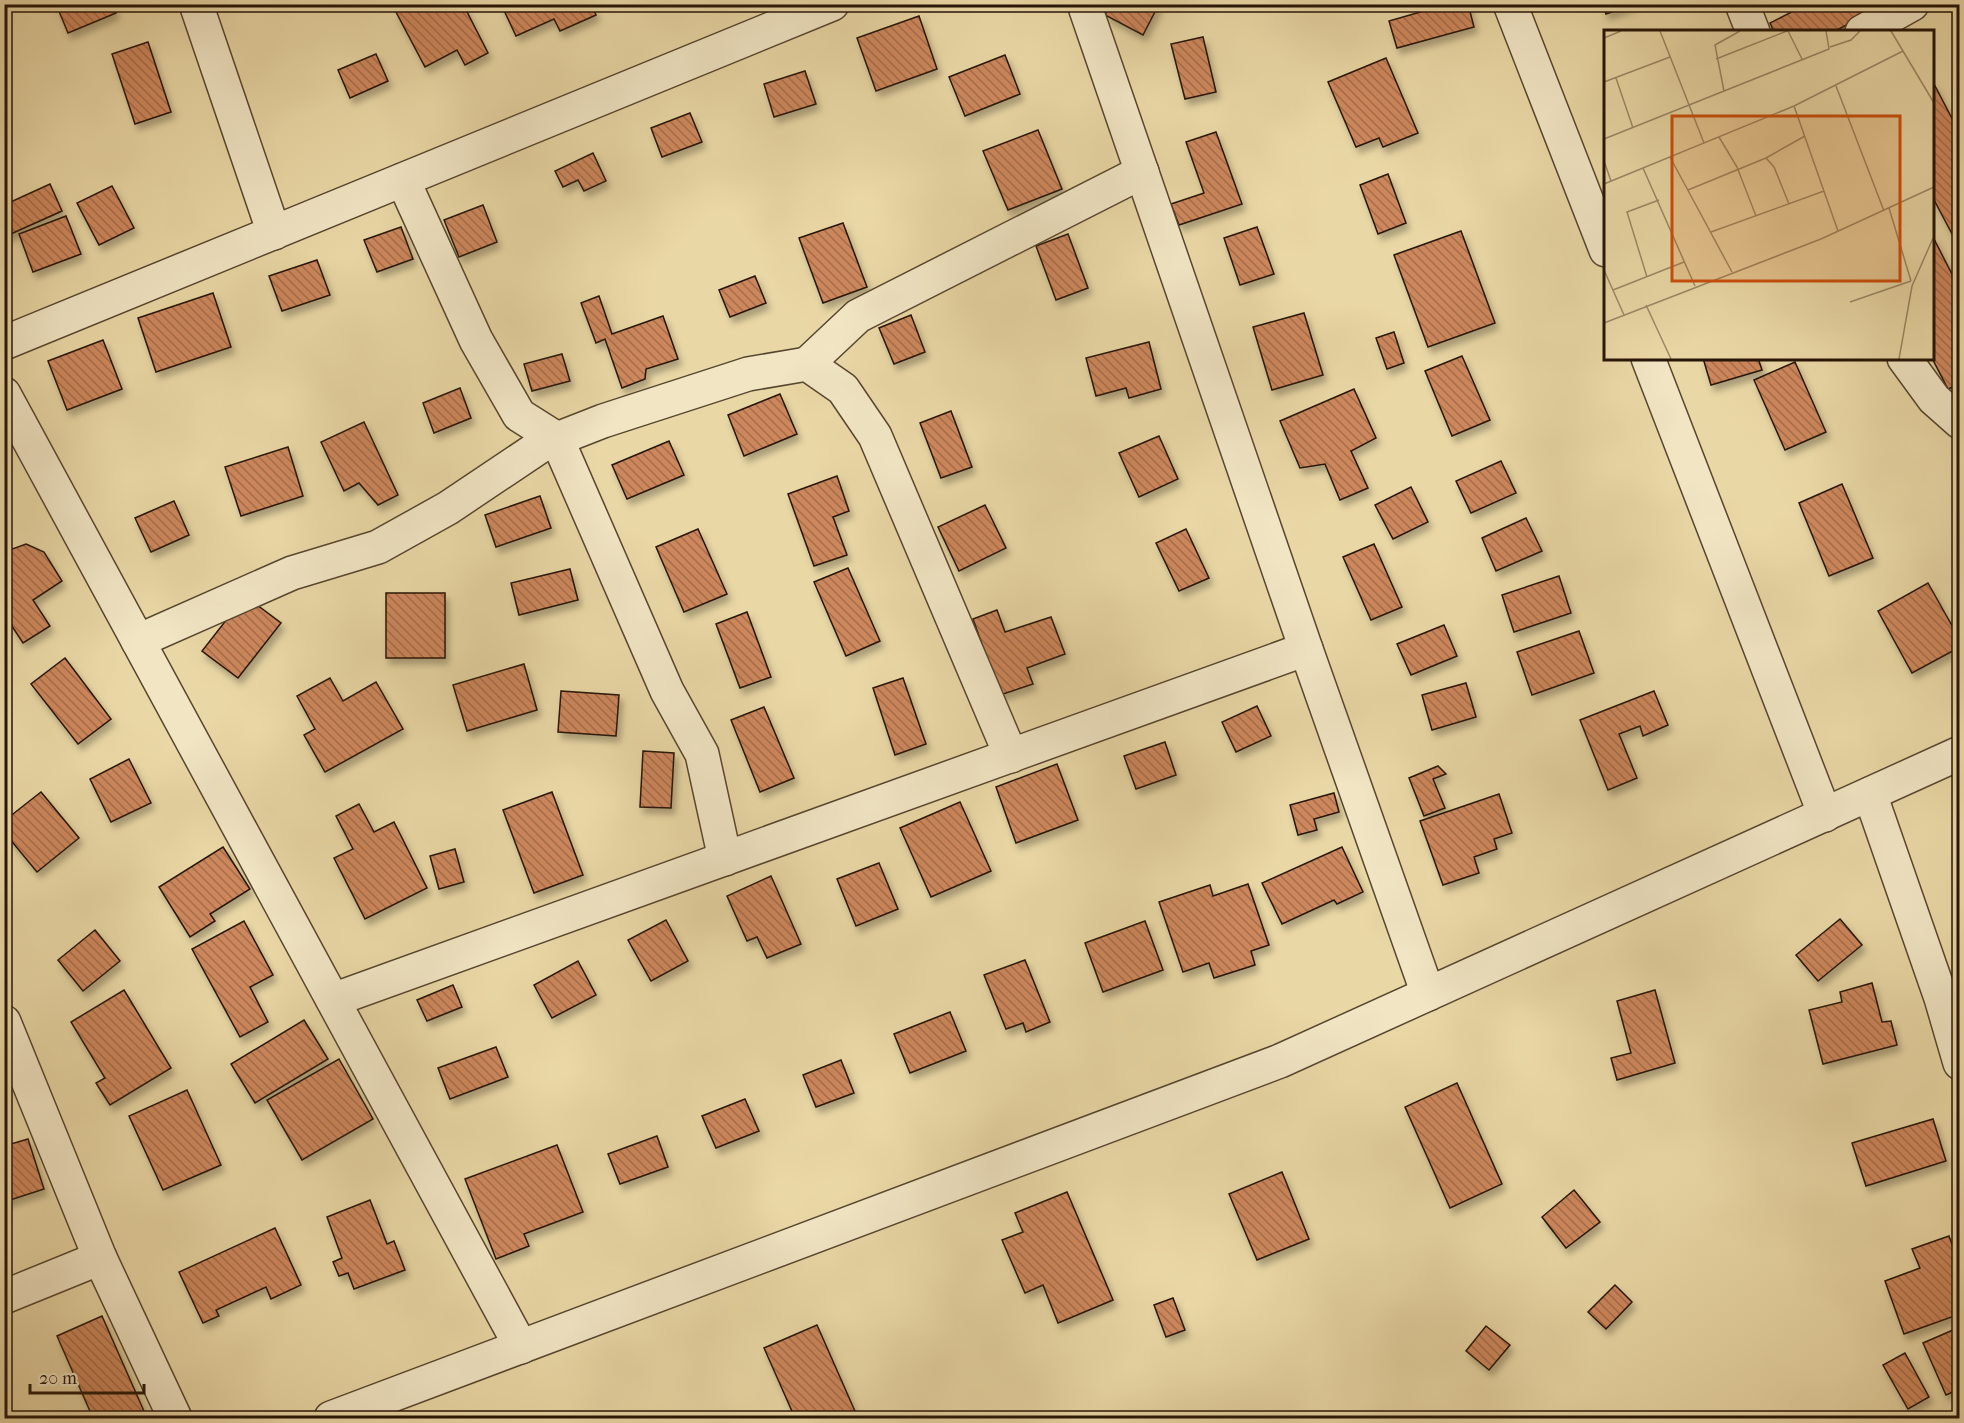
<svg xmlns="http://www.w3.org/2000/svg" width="1964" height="1423" font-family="'IM FELL French Canon',serif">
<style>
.building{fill:url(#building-back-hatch);stroke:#261508;stroke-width:1.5;filter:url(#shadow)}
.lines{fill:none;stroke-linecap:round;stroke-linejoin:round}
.minor-casing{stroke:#57462f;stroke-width:36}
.minor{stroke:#f1e5c4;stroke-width:33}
.inset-road{fill:none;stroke:#9b8966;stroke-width:1.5}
.view{fill:#cb4f0b;fill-opacity:0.15;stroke:#cb4f0b;stroke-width:3}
.inset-edge{fill:none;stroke:#261508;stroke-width:3}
</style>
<defs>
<pattern id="building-back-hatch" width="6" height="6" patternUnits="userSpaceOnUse" patternTransform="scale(1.5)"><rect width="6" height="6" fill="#cd875c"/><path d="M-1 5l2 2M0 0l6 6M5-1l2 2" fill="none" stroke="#a66d4a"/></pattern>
<filter id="shadow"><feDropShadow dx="3.5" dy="6" stdDeviation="3" flood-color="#0004"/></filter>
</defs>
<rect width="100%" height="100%" fill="#e9d7a5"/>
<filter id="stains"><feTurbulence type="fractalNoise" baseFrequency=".00333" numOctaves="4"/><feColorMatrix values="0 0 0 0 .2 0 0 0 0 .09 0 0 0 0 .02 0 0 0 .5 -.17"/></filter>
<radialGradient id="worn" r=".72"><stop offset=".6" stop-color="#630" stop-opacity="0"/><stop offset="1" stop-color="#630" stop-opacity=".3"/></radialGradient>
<g class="building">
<polygon points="56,4 112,4 116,13 68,33"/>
<polygon points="411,4 463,4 488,53 465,65 457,50 425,67 396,12"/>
<polygon points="501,4 591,4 596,15 560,31 554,19 516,36"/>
<polygon points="1111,4 1159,4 1143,35 1105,15"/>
<polygon points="1448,4 1468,4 1474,27 1397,48 1389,21"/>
<polygon points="1603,4 1634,4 1606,14"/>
<polygon points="1807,4 1881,4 1882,7 1833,32 1774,32 1770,23"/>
<polygon points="919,16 937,69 876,91 857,38"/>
<polygon points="1203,37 1216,92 1185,99 1171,44"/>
<polygon points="148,42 171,112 135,124 112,54"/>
<polygon points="376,54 388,81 350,98 338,70"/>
<polygon points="1005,55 1020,94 965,116 949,77"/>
<polygon points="1386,58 1418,133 1383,147 1379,138 1356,147 1328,82"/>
<polygon points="805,71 816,104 774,117 764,84"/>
<polygon points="1932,80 1960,134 1960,249 1932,196"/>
<polygon points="690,113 702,142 662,157 651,128"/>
<polygon points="1038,130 1062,189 1008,210 983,151"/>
<polygon points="1216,132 1242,204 1179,225 1171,204 1204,193 1186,142"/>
<polygon points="593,153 606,181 584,191 578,180 563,187 555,171"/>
<polygon points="1388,174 1406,223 1378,234 1360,185"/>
<polygon points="50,184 62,211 4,237 4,205"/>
<polygon points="112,186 134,228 99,245 77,203"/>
<polygon points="483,205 497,242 459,257 444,220"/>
<polygon points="66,216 81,254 33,272 19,234"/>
<polygon points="843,223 867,287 823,303 799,238"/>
<polygon points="401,227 413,259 377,272 364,240"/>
<polygon points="1257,227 1274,274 1240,285 1224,238"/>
<polygon points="1461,231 1495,323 1428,347 1394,255"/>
<polygon points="1068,234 1088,288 1056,300 1036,246"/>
<polygon points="1932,235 1960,290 1960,384 1948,389 1932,358"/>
<polygon points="317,260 330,295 282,311 269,276"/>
<polygon points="755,276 766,303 730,317 719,290"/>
<polygon points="213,293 231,347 156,372 138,318"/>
<polygon points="599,296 612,334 663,316 678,359 646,369 645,379 622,388 605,339 596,343 581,303"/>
<polygon points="1304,313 1323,375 1272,390 1253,327"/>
<polygon points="911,315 925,352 894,364 879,328"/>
<polygon points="1394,332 1404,363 1387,369 1376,338"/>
<polygon points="103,340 122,389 67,410 48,361"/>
<polygon points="1149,342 1161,389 1129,398 1126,388 1096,396 1086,358"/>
<polygon points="562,354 570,381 532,391 524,364"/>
<polygon points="1462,356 1490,420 1452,436 1425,371"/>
<polygon points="1703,358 1758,358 1762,370 1711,385"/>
<polygon points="1795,362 1826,432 1785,450 1754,380"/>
<polygon points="460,388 471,418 434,433 423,403"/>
<polygon points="1354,389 1376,438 1351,451 1368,488 1340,500 1325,464 1300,468 1280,421"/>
<polygon points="780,394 797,434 744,456 728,415"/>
<polygon points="951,411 972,467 941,478 920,423"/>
<polygon points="364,422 398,495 378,505 359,483 344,491 321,442"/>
<polygon points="1159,436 1178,479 1139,497 1119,453"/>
<polygon points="669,441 684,475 627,499 612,465"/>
<polygon points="288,447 303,496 241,516 225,467"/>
<polygon points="1501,461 1516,493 1471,513 1456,481"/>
<polygon points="837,476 849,511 833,517 847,555 814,566 788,494"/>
<polygon points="1842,484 1873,558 1829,576 1799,503"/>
<polygon points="1411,487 1428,522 1393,539 1375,505"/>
<polygon points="540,496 551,528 496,547 485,515"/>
<polygon points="174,501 189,535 151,552 135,518"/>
<polygon points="985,505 1006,548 959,571 938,527"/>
<polygon points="1526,518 1542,551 1496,571 1482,538"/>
<polygon points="698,529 727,594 684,612 656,547"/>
<polygon points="1186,529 1209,578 1179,591 1156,543"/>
<polygon points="26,544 44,552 62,581 33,600 50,626 23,643 4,614 4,552"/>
<polygon points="1374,544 1402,607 1371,620 1343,557"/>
<polygon points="848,568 880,641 846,656 814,582"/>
<polygon points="570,569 578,600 519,615 511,583"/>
<polygon points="1559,576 1571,613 1514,632 1502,595"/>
<polygon points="1928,583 1960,640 1960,647 1912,673 1878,611"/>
<rect x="386" y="593" width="59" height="65"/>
<polygon points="245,596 281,623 238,678 202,651"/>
<polygon points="997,610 1005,632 1051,617 1065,654 1027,668 1033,684 1000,695 973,619"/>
<polygon points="747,612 771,677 740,688 716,624"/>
<polygon points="1444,625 1457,656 1411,675 1397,644"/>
<polygon points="1579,631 1594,673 1532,695 1517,652"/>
<polygon points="65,658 111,719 78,744 31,684"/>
<polygon points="524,664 537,710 467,731 453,685"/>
<polygon points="330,678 343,701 376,682 403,729 325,772 304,735 315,729 297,696"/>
<polygon points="903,678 926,744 895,755 873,688"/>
<polygon points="1466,683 1476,717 1432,730 1422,695"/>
<polygon points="561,691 619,695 616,736 558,732"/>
<polygon points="1654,691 1668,725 1643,736 1640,726 1619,734 1637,778 1608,790 1580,720"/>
<polygon points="1257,706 1271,736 1236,752 1222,722"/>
<polygon points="764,707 794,778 760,792 731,720"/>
<polygon points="1165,742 1176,775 1136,789 1124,756"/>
<polygon points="643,751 674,753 671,808 640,807"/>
<polygon points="129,759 151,803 111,822 90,779"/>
<polygon points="1057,764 1078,820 1016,843 996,787"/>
<polygon points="1438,766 1446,774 1433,779 1445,808 1424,816 1409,778"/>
<polygon points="41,792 79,838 37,872 4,832 4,821"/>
<polygon points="552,792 583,875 534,893 503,810"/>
<polygon points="1334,793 1339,812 1314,819 1317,830 1298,835 1290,805"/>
<polygon points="1499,794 1512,833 1494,839 1497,849 1474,857 1479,873 1443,885 1420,821"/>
<polygon points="960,802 991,871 931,897 900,828"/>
<polygon points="359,804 374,832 394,822 427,888 365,919 334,858 353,849 336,816"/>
<polygon points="223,847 250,889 210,914 215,921 190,937 159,887"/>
<polygon points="1342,847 1363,892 1337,904 1334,900 1282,924 1262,883"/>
<polygon points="455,849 464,882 439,889 430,856"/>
<polygon points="879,863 898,909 856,926 837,879"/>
<polygon points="771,876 801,944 767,958 757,937 747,941 727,896"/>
<polygon points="1248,884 1269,945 1251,951 1255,965 1214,978 1209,963 1183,972 1159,902 1210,885 1213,896"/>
<polygon points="1840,919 1862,945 1818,981 1796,955"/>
<polygon points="666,920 688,961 651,981 628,940"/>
<polygon points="244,921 273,975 250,987 268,1022 240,1037 192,949"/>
<polygon points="1145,921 1163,970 1103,992 1085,943"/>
<polygon points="95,930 120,961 83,991 58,960"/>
<polygon points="1025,960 1050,1022 1026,1032 1023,1023 1006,1029 984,975"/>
<polygon points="578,961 596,995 552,1018 534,985"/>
<polygon points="1872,983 1882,1022 1891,1021 1897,1045 1823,1064 1809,1010 1842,1002 1840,992"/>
<polygon points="453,985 462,1007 427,1021 417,1000"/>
<polygon points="124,990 171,1068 110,1105 96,1083 105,1078 71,1022"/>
<polygon points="1655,990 1675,1063 1617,1080 1611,1058 1631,1053 1617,1001"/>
<polygon points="950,1012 966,1051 910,1073 894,1034"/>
<polygon points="304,1020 328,1059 255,1103 231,1064"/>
<polygon points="496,1047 508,1077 450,1099 438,1068"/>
<polygon points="339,1059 373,1119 302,1160 267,1100"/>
<polygon points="841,1060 854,1093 816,1107 803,1075"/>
<polygon points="1457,1083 1502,1184 1450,1208 1405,1107"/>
<polygon points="187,1090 221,1165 163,1190 129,1116"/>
<polygon points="745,1099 759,1131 716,1148 702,1116"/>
<polygon points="1933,1119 1946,1161 1866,1186 1852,1143"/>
<polygon points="657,1136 668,1167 620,1184 608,1154"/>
<polygon points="28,1139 44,1189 4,1202 4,1146"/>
<polygon points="557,1145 583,1212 524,1234 529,1246 496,1259 465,1179"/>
<polygon points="1282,1172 1309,1239 1257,1260 1229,1194"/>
<polygon points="1574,1190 1600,1222 1566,1248 1542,1217"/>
<polygon points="1067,1192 1113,1300 1058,1323 1043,1285 1025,1293 1002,1240 1023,1232 1015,1213"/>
<polygon points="370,1200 387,1244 394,1241 405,1270 354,1289 348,1273 339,1276 333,1262 342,1258 327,1217"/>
<polygon points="275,1228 301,1285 271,1299 266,1287 216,1310 219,1316 203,1323 179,1272"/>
<polygon points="1949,1236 1954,1250 1960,1247 1960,1314 1904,1334 1885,1281 1920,1268 1912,1249"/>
<polygon points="1615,1285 1632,1302 1606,1329 1588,1312"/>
<polygon points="1173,1298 1185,1330 1166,1337 1154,1305"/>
<polygon points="102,1316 147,1418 93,1418 57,1336"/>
<polygon points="817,1325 858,1418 795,1418 764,1348"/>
<polygon points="1486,1326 1510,1345 1489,1370 1466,1351"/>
<polygon points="1960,1327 1960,1389 1946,1395 1923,1343"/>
<polygon points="1905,1353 1929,1397 1908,1409 1883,1365"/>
</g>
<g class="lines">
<defs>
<g id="minor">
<polyline points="196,4 274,233"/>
<polyline points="1084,4 1306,649 1428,994"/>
<polyline points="1510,4 1606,250"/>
<polyline points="1742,4 1753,32"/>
<polyline points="1862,32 1912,4"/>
<polyline points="403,180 476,340 519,415 557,439 667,691 702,754 725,859"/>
<polyline points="4,343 832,4"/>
<polyline points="1648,358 1825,815"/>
<polyline points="1904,358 1934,399 1960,422"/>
<polyline points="807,364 858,316 1142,172"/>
<polyline points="4,394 521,1347"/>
<polyline points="138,641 292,573 378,547 448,508 539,447 557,439 603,421 748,374 807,364 843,389 875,436 1011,756"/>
<polyline points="1870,794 1941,998 1960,1063"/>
<polyline points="333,1000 1306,649"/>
<polyline points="4,1022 100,1258 175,1418"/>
<polyline points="4,1297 100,1258"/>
<polyline points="331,1418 1280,1061 1960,753"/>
</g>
</defs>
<use href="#minor" class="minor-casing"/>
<use href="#minor" class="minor"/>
</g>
<g transform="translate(1604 30)">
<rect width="330" height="330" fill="#e9d7a5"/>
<path class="inset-road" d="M56,1L100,113M184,1L198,29M287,1L330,73M0,8L17,1M226,17L247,10L256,1M112,29L183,1M12,48L29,98M0,52L66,27M232,56L280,181M120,61L111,15L136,1M190,76L234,201M115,107L133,137L152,186M0,109L225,19L222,1M66,127L128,242M162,128L201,106M0,131L7,151M39,138L91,256M0,154L190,76L299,21M84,160L162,128L170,137L185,174M285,178L307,251M107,202L220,161M0,240L20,285M43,247L23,182L55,170M9,260L80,232M246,272L307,251M42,275L67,329M0,293L217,209L330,157M295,329L308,256L330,206"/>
<path class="view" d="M68,86H296V251H68Z"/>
<rect width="330" height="330" class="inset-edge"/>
</g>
<rect width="1964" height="1423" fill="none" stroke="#e9d7a5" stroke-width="24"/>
<rect x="6" y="6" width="1952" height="1411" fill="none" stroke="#261508" stroke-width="3"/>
<rect x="12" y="12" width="1940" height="1399" fill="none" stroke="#261508" stroke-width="1.5"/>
<path d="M30 1384v9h114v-9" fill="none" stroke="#261508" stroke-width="3"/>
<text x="39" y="1384" font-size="18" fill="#261508" stroke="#f1e5c4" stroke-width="4.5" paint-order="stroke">20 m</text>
<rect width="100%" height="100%" filter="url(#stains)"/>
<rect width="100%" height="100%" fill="url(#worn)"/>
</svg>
